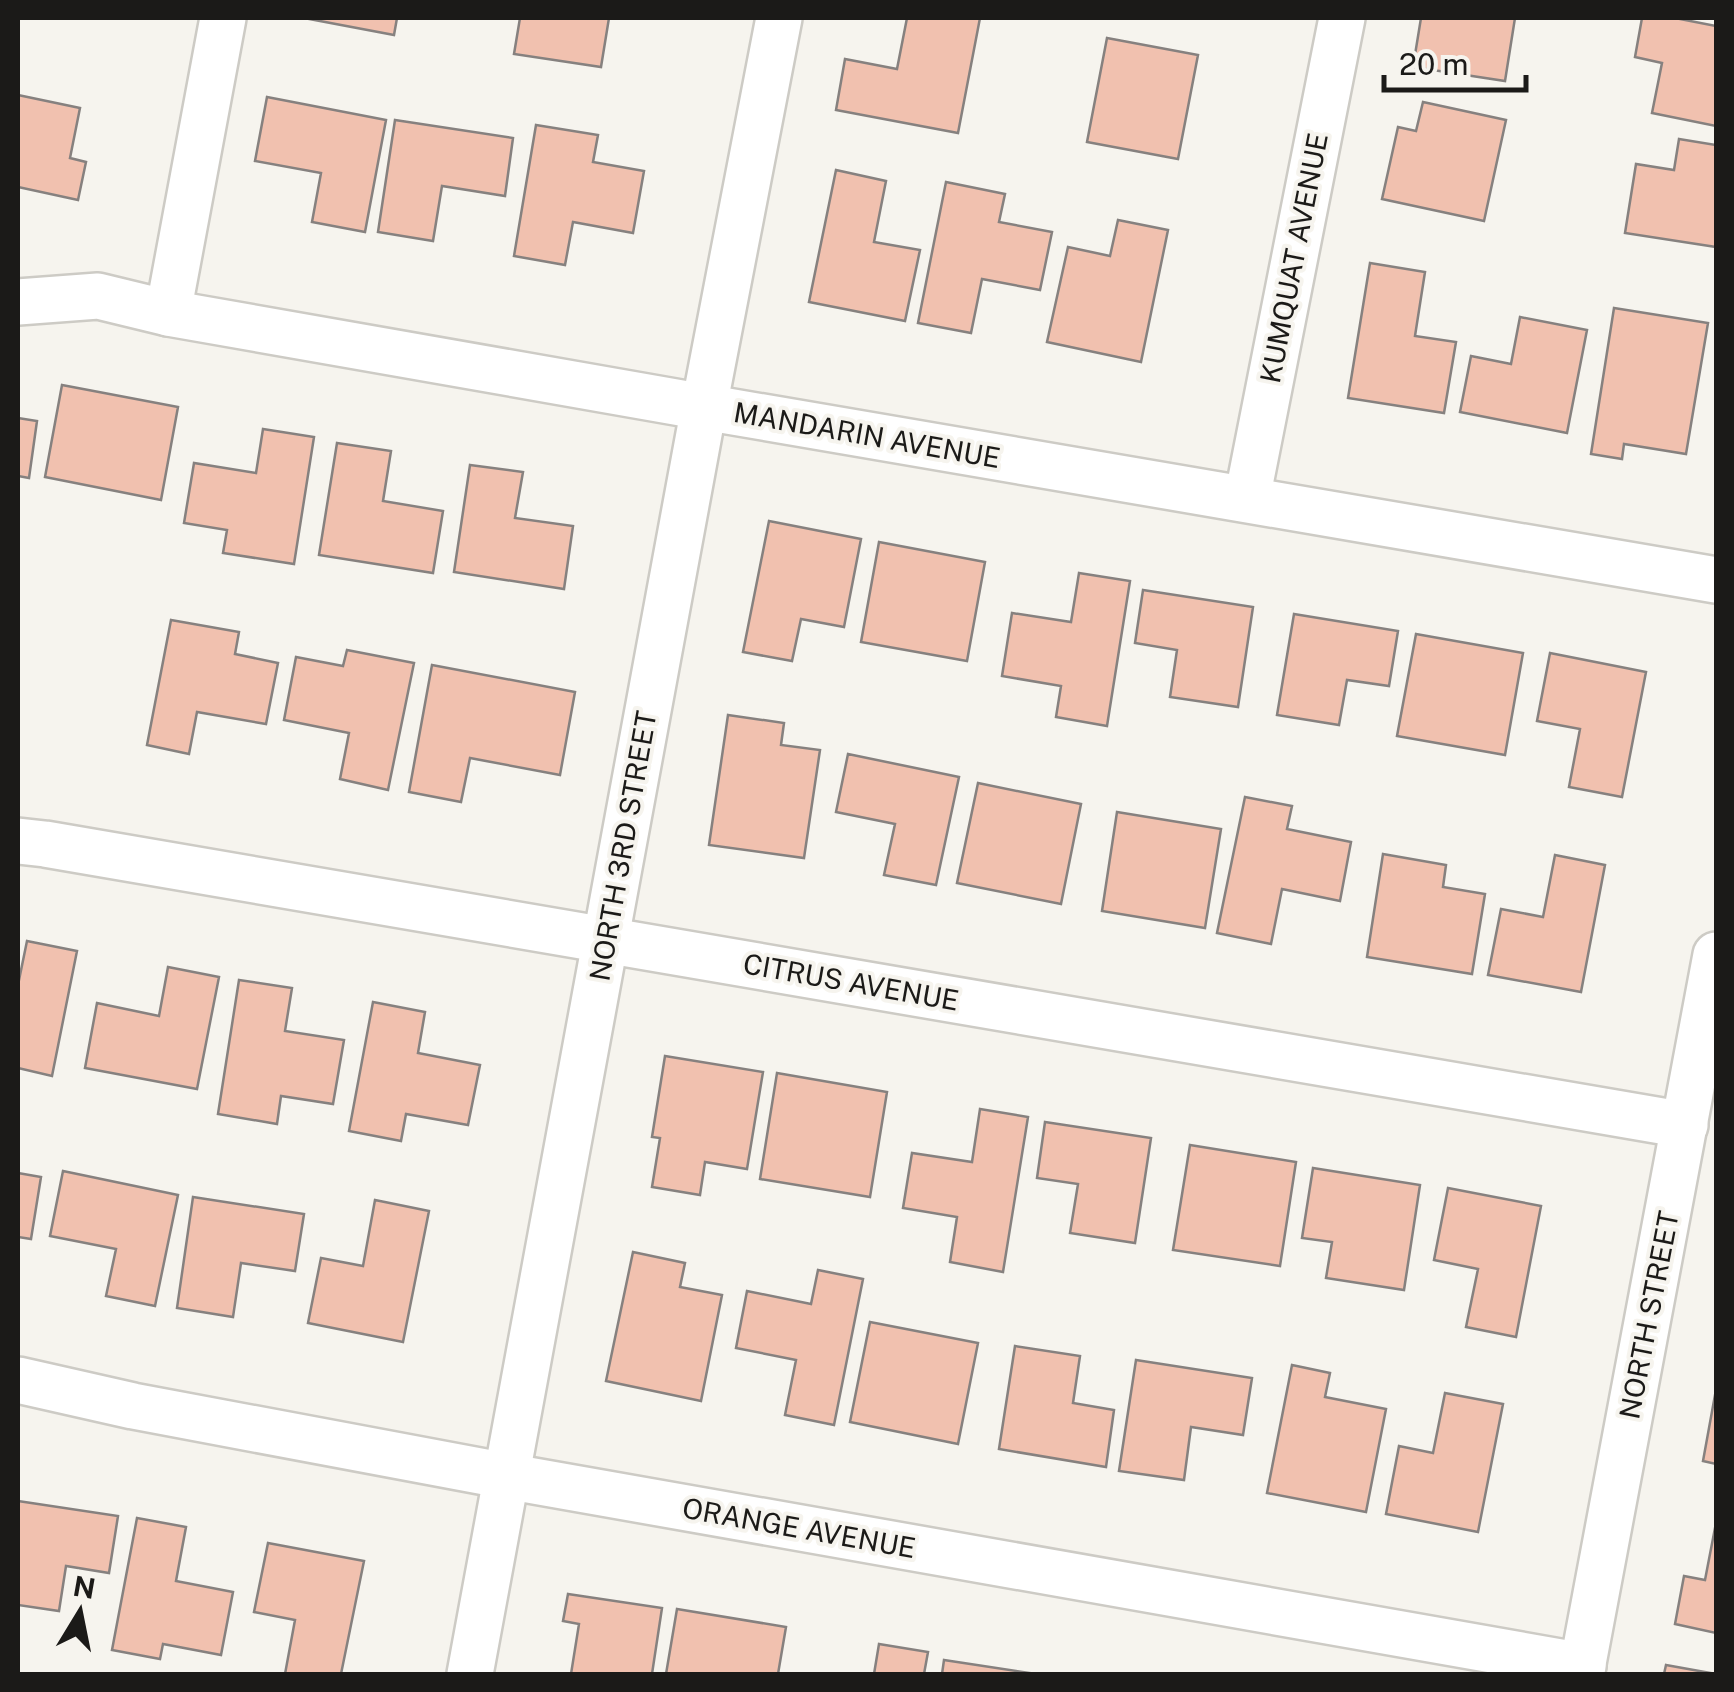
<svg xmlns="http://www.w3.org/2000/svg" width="1734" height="1692" font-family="'Public Sans',sans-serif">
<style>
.building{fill:#f1c1af;stroke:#86817f;stroke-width:2.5}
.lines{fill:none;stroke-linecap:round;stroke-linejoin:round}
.minor-casing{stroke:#cdcbc5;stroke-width:50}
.minor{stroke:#fff;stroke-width:45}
.labels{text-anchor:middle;stroke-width:8;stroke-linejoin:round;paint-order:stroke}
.street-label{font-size:28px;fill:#1b1a18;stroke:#f6f4ee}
</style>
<rect width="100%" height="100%" fill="#f6f4ee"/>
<g class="building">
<polygon points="304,18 397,18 394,35"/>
<polygon points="520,18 609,18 601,67 514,54"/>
<polygon points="907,18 980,18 958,133 836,110 845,59 897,69"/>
<polygon points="1421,18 1515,18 1505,81 1413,67"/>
<polygon points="1642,18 1675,18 1716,26 1716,126 1652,113 1662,63 1635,57"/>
<polygon points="1107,38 1198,55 1178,159 1087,142"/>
<polygon points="18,95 80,108 70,158 86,162 78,200 18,187"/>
<polygon points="267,97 386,120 365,232 312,222 321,173 255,161"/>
<polygon points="1423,102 1506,120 1484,221 1382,199 1398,127 1416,131"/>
<polygon points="395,120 513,138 505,196 442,186 433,241 378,232"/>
<polygon points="536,125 598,135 593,162 644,171 633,233 573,222 565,265 514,256"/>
<polygon points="1679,139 1716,145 1716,247 1625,233 1636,164 1674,170"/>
<polygon points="836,170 886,181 874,242 920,250 905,321 809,302"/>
<polygon points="946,182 1005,194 999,222 1052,232 1040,290 982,279 971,333 918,323"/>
<polygon points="1118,220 1168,230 1141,362 1047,342 1068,247 1110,256"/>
<polygon points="1370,263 1425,272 1415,336 1456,342 1444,413 1348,398"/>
<polygon points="1614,308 1708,323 1686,454 1624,444 1622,459 1591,454"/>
<polygon points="1520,317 1587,330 1567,433 1460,412 1471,356 1511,364"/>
<polygon points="62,385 178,407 161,500 45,477"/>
<polygon points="18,418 37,421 29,478 18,476"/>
<polygon points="263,429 314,437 294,564 223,553 227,530 184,523 194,463 256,473"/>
<polygon points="337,443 391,451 383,501 443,511 433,573 319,555"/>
<polygon points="470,465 523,472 515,518 573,526 564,589 454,572"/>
<polygon points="769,521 861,539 844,627 801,619 792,661 743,652"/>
<polygon points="879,542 985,562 967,661 861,642"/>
<polygon points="1079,573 1130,581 1107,726 1056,717 1061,686 1002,676 1012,613 1071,622"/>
<polygon points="1143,590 1253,607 1238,707 1170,697 1177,650 1135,643"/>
<polygon points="1294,614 1398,631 1389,686 1347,680 1339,725 1277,715"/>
<polygon points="171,620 239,632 235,654 278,663 266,724 197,712 189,754 147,745"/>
<polygon points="1416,634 1523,653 1505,755 1397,736"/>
<polygon points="347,650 414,663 388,790 340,779 349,733 284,720 296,657 343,666"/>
<polygon points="1550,653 1646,672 1622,797 1569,787 1580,729 1537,721"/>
<polygon points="432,665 575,692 560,775 470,758 461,802 409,792"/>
<polygon points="728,715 784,723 781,745 820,750 804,858 709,845"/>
<polygon points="848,754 959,777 936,885 884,875 895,824 836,812"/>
<polygon points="978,783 1081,804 1061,904 957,883"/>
<polygon points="1245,797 1292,806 1287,829 1351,842 1340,901 1282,889 1271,944 1217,933"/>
<polygon points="1117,812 1221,829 1205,928 1102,911"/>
<polygon points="1383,854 1446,865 1443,887 1485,894 1472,974 1367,957"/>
<polygon points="1555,855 1605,865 1581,992 1488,975 1501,909 1543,917"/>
<polygon points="27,941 77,951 52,1076 18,1068 18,985"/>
<polygon points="168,967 219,977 197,1089 85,1068 97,1003 159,1016"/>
<polygon points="239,980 292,988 285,1031 344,1040 333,1104 281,1096 277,1124 218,1114"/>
<polygon points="373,1002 425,1012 418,1053 480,1065 468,1125 406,1114 401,1141 349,1131"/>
<polygon points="665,1056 763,1072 747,1169 705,1162 700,1195 652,1187 660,1138 652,1137"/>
<polygon points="777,1073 887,1092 870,1197 760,1179"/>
<polygon points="980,1109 1028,1117 1003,1272 950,1262 957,1217 903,1208 912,1153 972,1162"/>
<polygon points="1045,1122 1151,1138 1135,1243 1070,1233 1078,1184 1037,1178"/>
<polygon points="1190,1145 1296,1162 1280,1266 1173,1250"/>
<polygon points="1313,1168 1420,1185 1404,1290 1326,1278 1332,1242 1302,1238"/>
<polygon points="63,1171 178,1195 155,1306 106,1296 116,1249 50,1236"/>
<polygon points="18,1173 41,1177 31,1239 18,1237"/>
<polygon points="1448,1188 1541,1206 1516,1337 1466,1327 1478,1269 1434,1260"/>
<polygon points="193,1197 304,1214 295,1271 241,1263 233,1317 177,1308"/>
<polygon points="375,1200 429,1211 403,1342 308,1323 321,1258 363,1266"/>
<polygon points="633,1252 685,1263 680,1287 722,1295 701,1401 606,1381"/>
<polygon points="818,1270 863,1279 834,1425 785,1415 796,1360 736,1348 747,1291 811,1304"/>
<polygon points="870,1322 978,1343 958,1444 850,1422"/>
<polygon points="1015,1346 1080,1356 1073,1403 1114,1410 1106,1467 999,1449"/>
<polygon points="1136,1360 1252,1378 1243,1435 1191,1427 1184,1480 1119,1471"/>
<polygon points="1292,1365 1330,1373 1325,1397 1386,1409 1366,1512 1267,1493"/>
<polygon points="1445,1393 1503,1404 1478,1532 1386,1514 1399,1446 1433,1453"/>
<polygon points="1715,1395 1716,1395 1716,1464 1703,1461"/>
<polygon points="18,1501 118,1516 109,1573 66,1566 59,1611 18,1605"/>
<polygon points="137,1518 186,1527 176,1581 233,1592 221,1655 163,1644 160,1659 112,1650"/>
<polygon points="1715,1528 1716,1528 1716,1633 1675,1624 1684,1576 1705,1580"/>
<polygon points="268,1543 364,1561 341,1674 285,1674 295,1620 254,1612"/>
<polygon points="568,1594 662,1608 652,1674 571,1674 579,1624 563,1621"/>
<polygon points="677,1609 786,1627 778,1674 666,1674"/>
<polygon points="879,1644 928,1652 924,1674 874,1674"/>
<polygon points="944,1660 1036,1674 942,1674"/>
<polygon points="1666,1665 1716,1674 1664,1674"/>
</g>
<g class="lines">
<defs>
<g id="minor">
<polyline points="18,302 98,296 168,313 704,407 1716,580"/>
<polyline points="168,313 223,18"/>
<polyline points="1247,499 1342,18"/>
<polyline points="18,841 45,844 1685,1125"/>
<polyline points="18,1380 133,1406 506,1476 1583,1666"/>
<polyline points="470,1674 704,407 779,18"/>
<polyline points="1581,1674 1716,955"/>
</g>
</defs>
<use href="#minor" class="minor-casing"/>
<use href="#minor" class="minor"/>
</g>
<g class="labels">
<g class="street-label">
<text transform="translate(1294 258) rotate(-79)" y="10">KUMQUAT AVENUE</text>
<text transform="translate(867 435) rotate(10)" y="10">MANDARIN AVENUE</text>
<text transform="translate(623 846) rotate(-80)" y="10">NORTH 3RD STREET</text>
<text transform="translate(851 982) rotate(10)" y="10">CITRUS AVENUE</text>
<text transform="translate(1649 1315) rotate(-79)" y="10">NORTH STREET</text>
<text transform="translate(799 1528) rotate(10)" y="10">ORANGE AVENUE</text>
</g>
</g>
<rect width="1734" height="1692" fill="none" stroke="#1b1a18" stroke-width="40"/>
<g transform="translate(80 1612) rotate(10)" stroke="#f6f4ee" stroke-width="8" paint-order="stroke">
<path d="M0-8L18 38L0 25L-18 38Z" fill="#1b1a18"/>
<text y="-15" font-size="28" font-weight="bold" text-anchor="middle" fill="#1b1a18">N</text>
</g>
<path d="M1384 75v15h142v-15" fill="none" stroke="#1b1a18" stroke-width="5"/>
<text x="1399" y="75" font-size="30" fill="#1b1a18" stroke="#f6f4ee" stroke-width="8" paint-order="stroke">20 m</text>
</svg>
